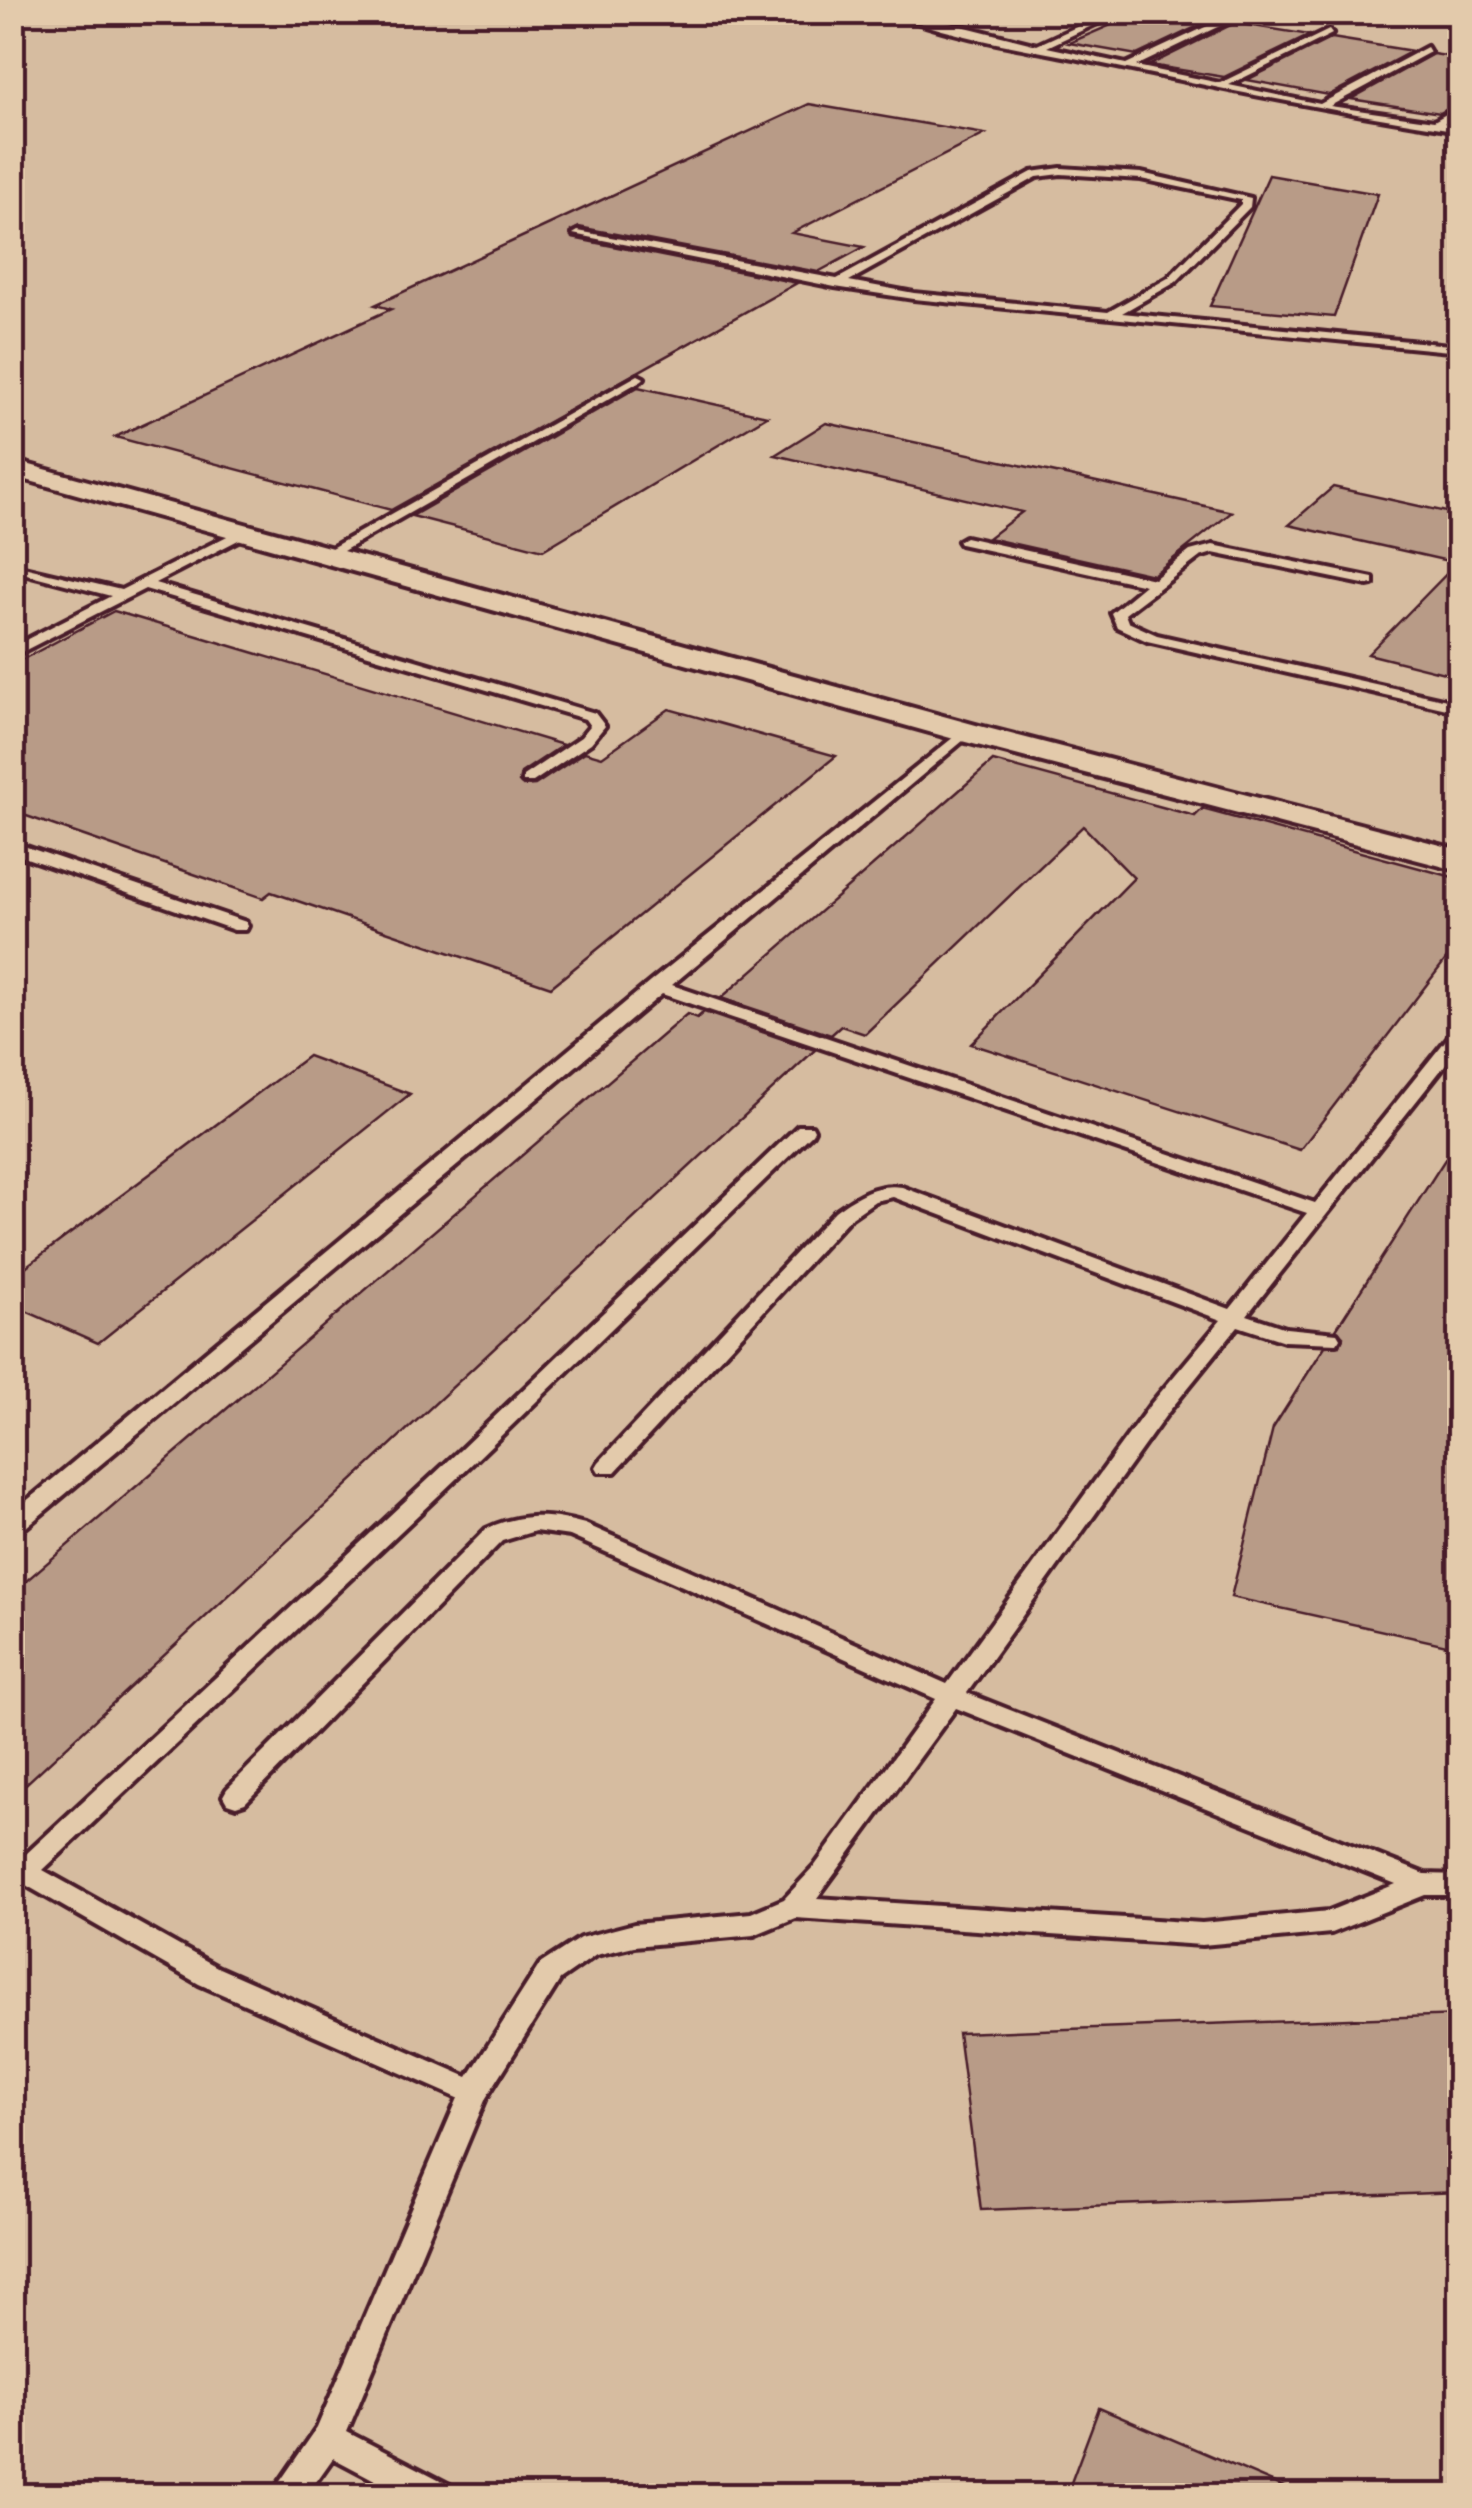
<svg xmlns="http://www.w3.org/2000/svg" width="1472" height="2508" font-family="Pangolin,sans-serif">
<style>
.built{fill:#d6bca0}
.building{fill:#b89b87;stroke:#4a1f2b;stroke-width:2.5}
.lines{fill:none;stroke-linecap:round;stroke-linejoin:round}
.service-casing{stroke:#4a1f2b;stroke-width:8}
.minor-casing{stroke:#4a1f2b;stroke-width:8}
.service{fill:#e3caab;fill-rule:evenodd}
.minor{fill:#e3caab;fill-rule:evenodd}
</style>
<rect width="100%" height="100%" fill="#e3caab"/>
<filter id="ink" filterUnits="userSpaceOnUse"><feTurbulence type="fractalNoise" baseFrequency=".01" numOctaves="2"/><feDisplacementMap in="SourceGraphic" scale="20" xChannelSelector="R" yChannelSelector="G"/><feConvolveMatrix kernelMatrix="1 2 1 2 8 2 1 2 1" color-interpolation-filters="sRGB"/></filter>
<g filter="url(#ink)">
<rect class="built" x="13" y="13" width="1446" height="2482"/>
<g class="building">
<polygon points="1141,12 1213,19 1137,55 1069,43"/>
<polygon points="1235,23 1310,35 1224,77 1150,65"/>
<polygon points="1332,38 1412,51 1329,95 1247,80"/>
<polygon points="1433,54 1460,58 1460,102 1440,113 1351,99"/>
<polygon points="809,104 985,134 792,233 864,247 818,272 579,227 571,231 572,238 797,283 391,510 115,437 391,309 375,305"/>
<polygon points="1269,175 1378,194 1334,317 1210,306"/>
<polygon points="638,387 767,416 543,550 412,516"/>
<polygon points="826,423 1070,476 1232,512 1153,575 988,538 1022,512 775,455"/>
<polygon points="1333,487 1460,515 1460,677 1368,654 1457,563 1289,525"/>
<polygon points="114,611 563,745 521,773 519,782 523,786 535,785 585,752 602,757 669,709 836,756 551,987 271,892 263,898 12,811 12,665"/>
<polygon points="993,761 1195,816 1202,809 1460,879 1460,941 1300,1150 971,1044 1134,878 1083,826 865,1034 841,1026 831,1035 721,998"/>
<polygon points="704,1012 815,1050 12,1797 12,1593 687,1014 697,1018"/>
<polygon points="308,1056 410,1094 98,1343 12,1305 12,1277"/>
<polygon points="1460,1136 1460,1648 1231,1597 1273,1428 1325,1346 1340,1345 1343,1336 1336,1329"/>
<polygon points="1460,2015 1460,2192 981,2210 958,2033"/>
<polygon points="1099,2408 1305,2496 1066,2496"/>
</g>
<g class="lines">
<defs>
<g id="service">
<path d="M891,12H906L1037,45L1109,12H1121L1047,47L1126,64L1231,15L1234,19L1136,66L1220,83L1329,30L1332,34L1229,85L1320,104L1427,47L1430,52L1330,106L1434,121L1460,106V113L1444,123L1460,125V131C1334,112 1208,86 1084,60C1021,47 951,38 891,12Z"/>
<path d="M1061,168L1141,173L1251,198L1250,207L1176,282L1122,313L1460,346V352L914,299L835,287L573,234L578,231L837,279L1032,172ZM1061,174L1141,179L1241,200V204L1168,278L1108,312L914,293L849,281L1037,177Z"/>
<polygon points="638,375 644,378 642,380 329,559 317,556"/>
<polygon points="241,529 248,533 246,536 155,583 595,713 605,726 591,743 533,782 523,782 523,776 581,737 590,726 585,719 145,589 12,657 12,647 111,596 19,572 19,566 121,590"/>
<polygon points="965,537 1154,579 1190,551 1213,545 1373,578 1373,584 1368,585 1213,553 1200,557 1125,614 1128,622 1157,635 1460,703 1460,712 1147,641 1117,627 1111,613 1145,585 960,544 958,541"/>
<path d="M965,728L970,729V735L672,985L1315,1203L1454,1030L1460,1029V1046L1247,1315L1286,1328L1337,1333L1340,1338L1337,1343L1284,1341L1238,1326L1166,1415L967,1693L1425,1874L1460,1875V1895H1425L1331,1933L1202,1945L795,1918L754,1935L634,1946L596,1955L560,1980L486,2098L347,2432L450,2485L455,2496H405L333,2458L306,2496H270L317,2428L458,2098L199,1984L24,1884L16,1870L25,1855L459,1451L798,1126H812L814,1130L812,1134L475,1461L43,1870L219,1968L468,2077L540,1964L580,1938L634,1924L751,1913L784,1899L814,1867L936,1699L570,1536L535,1531L502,1541L245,1803L236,1806L227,1803L223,1796L227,1789L486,1529C520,1513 550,1514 585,1524L947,1684L1150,1405L1221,1320L893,1197L875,1201L849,1219L615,1472H599L596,1467L599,1462L835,1211C856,1196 876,1183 902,1187L1230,1309L1307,1213L662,994L20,1532L12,1534V1513L650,982ZM956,1708L1396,1884L1329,1911L1202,1923L817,1898Z"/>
<polygon points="12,842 246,922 248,926 246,930 234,930 12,853"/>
</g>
<polygon id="minor" points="12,460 976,725 1460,850 1460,871 954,739 12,476"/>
</defs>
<use href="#service" class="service-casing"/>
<use href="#minor" class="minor-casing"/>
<use href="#service" class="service"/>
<use href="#minor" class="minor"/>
</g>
</g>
<rect width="1472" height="2508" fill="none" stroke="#e3caab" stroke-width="50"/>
<rect x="25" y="25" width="1422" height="2458" fill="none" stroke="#4a1f2b" stroke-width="4" filter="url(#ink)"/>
</svg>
